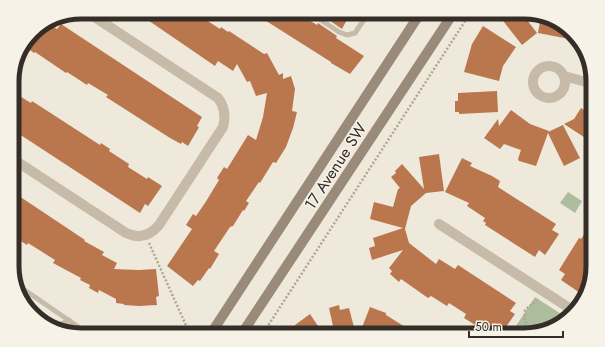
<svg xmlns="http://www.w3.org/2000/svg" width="605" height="347" font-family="Jost,sans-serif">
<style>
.green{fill:#aebd9d}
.building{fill:#ba774e}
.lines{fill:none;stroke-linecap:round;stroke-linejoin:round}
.path{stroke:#b2a493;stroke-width:2.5;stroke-dasharray:2 2;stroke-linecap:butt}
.service{stroke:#c6baa9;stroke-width:5}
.minor{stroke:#c6baa9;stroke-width:10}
.secondary{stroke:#998a7a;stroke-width:10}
.labels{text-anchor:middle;stroke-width:3;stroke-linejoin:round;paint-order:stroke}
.street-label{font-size:16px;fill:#342d28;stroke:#f7f2e7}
.rim{fill:none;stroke:#342d28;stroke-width:5}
</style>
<rect width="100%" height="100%" fill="#efe9dc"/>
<g class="green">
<polygon points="568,192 582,201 575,213 560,203"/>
<polygon points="535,297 567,318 562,324 528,335 510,335"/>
</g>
<g class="building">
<polygon points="136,12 202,12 200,16 220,29 221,27 228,32 229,31 264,54 267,53 279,75 283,73 283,79 291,76 295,89 292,111 297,112 293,128 286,147 276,163 273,162 260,183 259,182 246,201 249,203 244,211 243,210 233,226 230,227 214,251 219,254 210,269 209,268 200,281 198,280 193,286 167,266 192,229 186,225 193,214 196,216 205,203 219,180 217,178 224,167 227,169 248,135 256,140 263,117 267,93 256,96 250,81 247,82 237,64 233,71 218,61 215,66"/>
<polygon points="252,12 296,12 317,25 318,23 337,36 336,38 364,56 350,74 331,63 331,62"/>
<polygon points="325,12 351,12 342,29 323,16"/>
<polygon points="506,12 521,12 537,33 522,45 500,17"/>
<polygon points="541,16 558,21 580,41 538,33"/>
<polygon points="49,24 57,29 61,24 202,117 197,126 199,127 198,129 188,146 182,142 181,144 170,138 106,97 108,95 88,83 87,85 67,72 66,73 35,52 34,53 26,47 35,29"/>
<polygon points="483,26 516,47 503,66 499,81 464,72 472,44"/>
<polygon points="497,91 498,112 459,114 459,112 455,112 455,101 458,101 458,93"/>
<polygon points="13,92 31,103 32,101 100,145 101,143 110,149 109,151 129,164 128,167 147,179 148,177 162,186 148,206 145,204 140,213 13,130"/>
<polygon points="581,108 593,116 593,143 564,124 574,119"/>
<polygon points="511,110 530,124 549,131 548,132 563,125 580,158 564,166 548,133 536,166 519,161 518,159 521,150 504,144 500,149 484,138 498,119 499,126"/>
<polygon points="439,154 444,191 426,193 411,206 405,229 409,243 436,264 439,259 455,269 458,265 516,303 510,311 515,314 501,334 494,330 491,335 464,318 466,314 449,303 447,306 431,296 428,298 401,279 399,282 390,274 392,271 389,268 403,250 372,260 369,248 375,246 373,238 403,228 370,219 374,202 393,207 398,189 400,188 391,177 396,173 395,171 402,164 424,189 419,157"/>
<polygon points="462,158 472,163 470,166 492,176 500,181 498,187 556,224 552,230 559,234 545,255 539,250 535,257 485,225 486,223 483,221 485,218 467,206 469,203 445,192"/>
<polygon points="13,192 85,240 84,241 104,252 102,255 117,263 114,269 139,270 156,269 159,296 156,297 157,305 139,306 124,305 124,304 116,303 116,299 99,290 98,293 89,288 90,285 80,280 81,278 53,263 55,260 28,243 27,245 13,236"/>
<polygon points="593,221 593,270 587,290 584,288 580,293 561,280 565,274 559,270 579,238 581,239"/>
<polygon points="339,305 340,310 349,308 356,335 335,335 329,308"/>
<polygon points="370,307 386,313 386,315 418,335 359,335"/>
<polygon points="310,314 324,335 301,335 295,325"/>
</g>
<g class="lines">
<g class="path">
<polyline points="149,243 189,332 187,335"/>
<polyline points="96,330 103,330 112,335"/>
<polyline points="532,334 525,321 525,310 537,300"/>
<polyline points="262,335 471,12"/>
</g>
<g class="service">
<polyline points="309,12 339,32 347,35 355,33 369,12"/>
<polyline points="16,284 90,335"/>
<polyline points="54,328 69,320"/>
</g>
<g class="minor">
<polyline points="104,23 111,12"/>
<circle cx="549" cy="82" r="16"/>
<polyline points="564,76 586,82 593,86"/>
<path d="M13,159L126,233C139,239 150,236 159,225L223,127C226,116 225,107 218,98L87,12"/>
<polyline points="439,224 574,311"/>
</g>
<g class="secondary">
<polyline points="210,335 421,12"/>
<polyline points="241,335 454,12"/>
</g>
</g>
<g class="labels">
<g class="street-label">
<text transform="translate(335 166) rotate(-57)" y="6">17 Avenue SW</text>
</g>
</g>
<path d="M0 0H605V347H0ZM81 19H524A62 62 0 0 1 586 81V266A62 62 0 0 1 524 328H81A62 62 0 0 1 19 266V81A62 62 0 0 1 81 19Z" fill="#f7f2e7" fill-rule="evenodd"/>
<path class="rim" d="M81 19H524A62 62 0 0 1 586 81V266A62 62 0 0 1 524 328H81A62 62 0 0 1 19 266V81A62 62 0 0 1 81 19Z"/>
<path d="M469 331v6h94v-6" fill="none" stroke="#342d28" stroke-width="2"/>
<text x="475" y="331" font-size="12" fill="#342d28" stroke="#f7f2e7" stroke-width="3" paint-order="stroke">50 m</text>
</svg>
